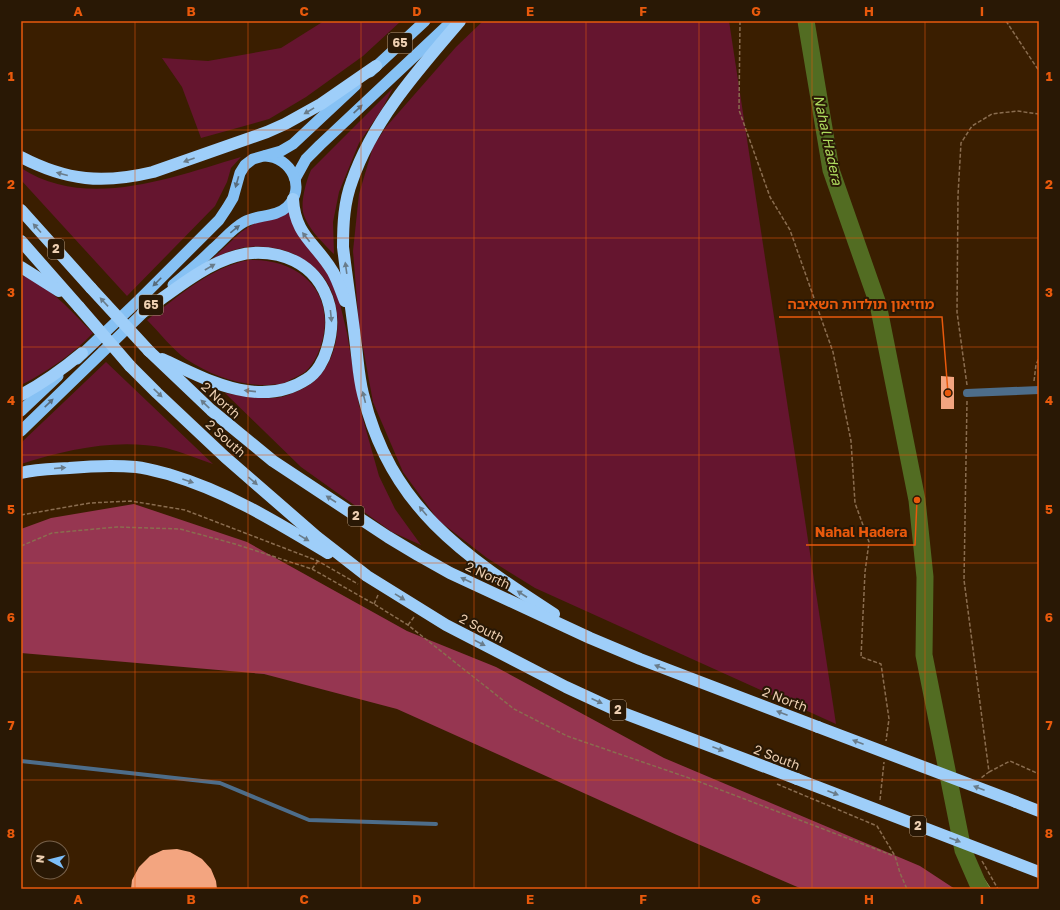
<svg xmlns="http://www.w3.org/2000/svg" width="1060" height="910" font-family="'Golos Text','Noto Sans Hebrew',sans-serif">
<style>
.green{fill:#65152f}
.forest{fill:#963651}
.water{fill:#526c22;stroke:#808a4d}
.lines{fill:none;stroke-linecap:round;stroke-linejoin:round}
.river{stroke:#526c22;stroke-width:17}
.building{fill:#f3a580}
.path{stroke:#8a6d4f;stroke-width:1.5;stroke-dasharray:4 2;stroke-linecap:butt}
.service{stroke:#4d6d8a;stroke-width:4}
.minor{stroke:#4d6d8a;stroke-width:8}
.trunk{stroke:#86c1f4;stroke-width:11}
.motorway{stroke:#9ecef9;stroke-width:12}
.motorway-bridge{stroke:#9ecef9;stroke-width:12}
.oneway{fill:#586c7c}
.oneway2{fill:#697c8b}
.grid{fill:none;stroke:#e8590c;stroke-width:1;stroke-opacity:0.55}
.labels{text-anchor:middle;stroke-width:4;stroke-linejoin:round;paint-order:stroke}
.shield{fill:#291805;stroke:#b2987d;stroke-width:1}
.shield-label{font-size:12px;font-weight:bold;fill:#edcfb1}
.street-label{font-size:13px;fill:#edcfb1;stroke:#291805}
.water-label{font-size:14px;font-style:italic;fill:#aedb5e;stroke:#291805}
.leader{fill:none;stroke:#e8590c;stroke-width:1.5}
.callout-dot{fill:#e8590c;stroke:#291805;stroke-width:1.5}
.callout-label{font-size:14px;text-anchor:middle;font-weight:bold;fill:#e8590c;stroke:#291805;stroke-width:4;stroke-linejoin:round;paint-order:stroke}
.neatline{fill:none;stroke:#e8590c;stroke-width:1.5}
.grid-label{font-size:13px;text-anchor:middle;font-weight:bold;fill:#e8590c}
</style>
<rect width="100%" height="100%" fill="#3a1e00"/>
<g class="green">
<polygon points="324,21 401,21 363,56 306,97 269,119 201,138 182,87 162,58 208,61 281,48"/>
<polygon points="483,21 729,21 836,724 535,588 487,558 438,520 403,472 373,402 359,326 353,251 359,194 373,147 386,127 456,47"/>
<path d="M393,88L382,109L359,143L339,192L333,222L334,254C323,243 307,228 303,212C301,200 306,181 311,170Z"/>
<path d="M241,157L231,168L227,182L215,206L127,296L21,180V168C87,211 173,177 241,157Z"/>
<path d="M290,208L317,258L331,279L340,304L347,333L359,405L379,476L395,509L421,545L392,532L301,467L225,393C243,396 270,402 288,395C296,392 306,388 312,383C343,359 346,301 320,273C309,261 295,253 279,249C265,246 248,245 234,250C226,252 219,256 212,259L241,232L255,223Z"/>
<path d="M249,260C295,258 334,288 323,338C320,350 315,363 305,372C302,374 298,376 294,378C291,379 287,382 284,383C279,385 273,384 269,385C238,386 211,375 186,359C174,351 158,331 147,320C178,297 210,267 249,260Z"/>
<path d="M21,275C50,286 71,311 93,333C73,354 47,372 21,385Z"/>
<path d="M106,362L213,464C198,459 182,452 166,448C117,438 68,449 21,464V445L23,441Z"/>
</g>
<polygon class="forest" points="134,504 247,542 407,631 496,667 664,758 920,866 955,889 802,889 677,835 397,709 264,674 21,653 21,529 51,518"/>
<polygon class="water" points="977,868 991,889 972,889 965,872"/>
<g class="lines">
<polyline class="river" points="806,21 831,170 878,304 917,500 925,577 924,655 963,850 980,889"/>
</g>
<g class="building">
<polygon points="941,376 954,377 954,409 941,409"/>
<polygon points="177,849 190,852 202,859 211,869 216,881 217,889 131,889 132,880 139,867 150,856 163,850"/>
</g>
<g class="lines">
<g class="path">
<polyline points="740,21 739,110 770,197 790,230 833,352 851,441 855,503 869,542 865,572 861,657 881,664 889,719 886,741"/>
<polyline points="1006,21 1039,71"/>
<polyline points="1034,381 1036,365 1039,358"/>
<polyline points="967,385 957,312 958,195 961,143 972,126 992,114 1017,111 1039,114"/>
<polyline points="967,401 964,580 989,772 981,778"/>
<polyline points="21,515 90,503 131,501 185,510 318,561 358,584"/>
<polyline points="21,546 52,533 117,527 180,529 235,544 312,569 374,604 408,625 514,709 567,736 692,779 894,856"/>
<polyline points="312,569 318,561"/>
<polyline points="374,604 378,595"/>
<polyline points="408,625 414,617"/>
<polyline points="989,772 1010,761 1039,774"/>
<polyline points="777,784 877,826 895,856 900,873 907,889"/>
<polyline points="880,800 884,762"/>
<polyline points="982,861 998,889"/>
</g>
<polyline class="service" points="21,761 220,783 309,820 436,824"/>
<polyline class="minor" points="967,393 1039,390"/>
<g class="trunk">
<polyline points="370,72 425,21"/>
<polyline points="295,179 306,159 320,145 452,21"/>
<path d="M173,285C187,273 201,261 214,248C224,239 233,228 244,222C258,214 275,218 287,207C307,188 291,157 265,156"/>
<polyline points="77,359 139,300 219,220 227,208 233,198 240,173 245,165 253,159 281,151 293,144 356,85"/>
<polyline points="21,411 58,376"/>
<polyline points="21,431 150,306"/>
</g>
<g class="motorway">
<path d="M460,21C419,69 373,120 352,181C344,202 343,224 343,247C347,280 352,313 356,346C358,362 359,379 363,394C390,507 463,555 554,614"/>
<path d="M21,157C67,181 103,184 153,172L267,132L285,124L321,104L376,66"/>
<path d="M293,199C295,236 316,243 333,272C338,281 341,291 345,301"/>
<polyline points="21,210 91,288"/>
<polyline points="21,241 79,307"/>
<polyline points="21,267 59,291"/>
<path d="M143,312C171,293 203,265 236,256C249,252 264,252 278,255C322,266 340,307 327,349C324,360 317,373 307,379C289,391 268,394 247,391C217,387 189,371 162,359"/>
<polyline points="149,351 211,410 273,461 388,537 418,555 450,573 590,638 640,659 818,727"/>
<polyline points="130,366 157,393 225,457 317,537 367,576 446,625 566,687 618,711 797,779"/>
<path d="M21,395C43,383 63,369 82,353"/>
<path d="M21,473C36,469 53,469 69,468C91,466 114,465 136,467C147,468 160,472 171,475C228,492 278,523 328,553"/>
<polyline points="1016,802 1039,811"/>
</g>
<g class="motorway-bridge">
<polyline points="91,288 149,351"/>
<polyline points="79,307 130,366"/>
<polyline points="818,727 1016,802"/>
<polyline points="797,779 1039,872"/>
</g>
</g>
<defs><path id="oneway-solid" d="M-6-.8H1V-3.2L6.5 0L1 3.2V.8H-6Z"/></defs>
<g class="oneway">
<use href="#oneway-solid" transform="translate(358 109) rotate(-43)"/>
<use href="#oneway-solid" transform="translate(237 182) rotate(106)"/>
<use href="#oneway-solid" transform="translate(235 229) rotate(-39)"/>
<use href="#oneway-solid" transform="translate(157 282) rotate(135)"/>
<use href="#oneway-solid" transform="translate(49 403) rotate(-44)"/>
</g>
<g class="oneway2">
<use href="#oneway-solid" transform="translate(309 111) rotate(149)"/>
<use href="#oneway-solid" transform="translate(189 160) rotate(160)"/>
<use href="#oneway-solid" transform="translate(62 174) rotate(-165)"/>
<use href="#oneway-solid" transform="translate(37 228) rotate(-132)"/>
<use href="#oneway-solid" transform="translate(306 237) rotate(-128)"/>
<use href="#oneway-solid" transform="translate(210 267) rotate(-30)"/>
<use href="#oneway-solid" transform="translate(346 268) rotate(-98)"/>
<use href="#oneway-solid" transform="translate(104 302) rotate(-133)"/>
<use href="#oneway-solid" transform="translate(331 316) rotate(84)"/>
<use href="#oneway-solid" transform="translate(250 391) rotate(-174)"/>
<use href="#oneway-solid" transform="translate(158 393) rotate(44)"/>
<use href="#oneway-solid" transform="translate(364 397) rotate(-104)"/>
<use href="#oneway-solid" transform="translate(205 404) rotate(-136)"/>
<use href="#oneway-solid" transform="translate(60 468) rotate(-5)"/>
<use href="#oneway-solid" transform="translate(188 481) rotate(19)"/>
<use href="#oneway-solid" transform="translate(253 481) rotate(40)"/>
<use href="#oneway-solid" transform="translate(331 499) rotate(-147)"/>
<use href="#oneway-solid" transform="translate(423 511) rotate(-130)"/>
<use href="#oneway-solid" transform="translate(304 538) rotate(31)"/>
<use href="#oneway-solid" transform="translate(466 580) rotate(-155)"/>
<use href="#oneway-solid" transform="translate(522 594) rotate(-147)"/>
<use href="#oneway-solid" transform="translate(400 597) rotate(32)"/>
<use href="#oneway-solid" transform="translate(480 643) rotate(27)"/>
<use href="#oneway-solid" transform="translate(660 667) rotate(-159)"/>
<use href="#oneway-solid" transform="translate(597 701) rotate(24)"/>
<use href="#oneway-solid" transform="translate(782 713) rotate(-159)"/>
<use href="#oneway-solid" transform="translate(858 742) rotate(-159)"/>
<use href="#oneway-solid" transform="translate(718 749) rotate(21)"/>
<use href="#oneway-solid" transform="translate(979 788) rotate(-159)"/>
<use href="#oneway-solid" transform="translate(833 793) rotate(21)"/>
<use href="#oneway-solid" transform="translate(955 840) rotate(21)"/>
</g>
<path class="grid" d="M135,21V889M248,21V889M361,21V889M474,21V889M586,21V889M699,21V889M812,21V889M925,21V889M21,130H1039M21,238H1039M21,347H1039M21,455H1039M21,563H1039M21,672H1039M21,780H1039"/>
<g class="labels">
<g class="shield">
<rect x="388" y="33" width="24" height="20" rx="3"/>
<rect x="48" y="239" width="16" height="20" rx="3"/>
<rect x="139" y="295" width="24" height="20" rx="3"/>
<rect x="348" y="506" width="16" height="20" rx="3"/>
<rect x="610" y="700" width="16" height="20" rx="3"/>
<rect x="910" y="816" width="16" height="20" rx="3"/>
</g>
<g class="shield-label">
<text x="400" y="47">65</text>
<text x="56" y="253">2</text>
<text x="151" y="309">65</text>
<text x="356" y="520">2</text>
<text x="618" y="714">2</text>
<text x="918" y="830">2</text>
</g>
<g class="street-label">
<text transform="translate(221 400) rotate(42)" y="5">2 North</text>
<text transform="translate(226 438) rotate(42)" y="5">2 South</text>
<text transform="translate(488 575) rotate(25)" y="5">2 North</text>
<text transform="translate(482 628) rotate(27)" y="5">2 South</text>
<text transform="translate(785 699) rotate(21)" y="5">2 North</text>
<text transform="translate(777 757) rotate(21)" y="5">2 South</text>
</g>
<g class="water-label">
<text transform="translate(828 140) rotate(78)" y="5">Nahal Hadera</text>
</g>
</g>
<path class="leader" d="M948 393L942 317H779M917 500L915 545H806"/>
<g class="callout-dot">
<circle cx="948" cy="393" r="4"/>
<circle cx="917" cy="500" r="4"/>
</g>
<g class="callout-label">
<text x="861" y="309">מוזיאון תולדות השאיבה</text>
<text x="861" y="537">Nahal Hadera</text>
</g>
<rect width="1060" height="910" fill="none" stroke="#291805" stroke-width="44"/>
<g transform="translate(50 860) rotate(277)"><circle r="19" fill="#291805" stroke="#77614a"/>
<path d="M0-3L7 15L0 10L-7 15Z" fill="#7cbef9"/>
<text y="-6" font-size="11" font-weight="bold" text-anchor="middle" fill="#edcfb1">N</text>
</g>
<rect x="22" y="22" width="1016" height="866" class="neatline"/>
<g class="grid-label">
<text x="78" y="16">A</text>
<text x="191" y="16">B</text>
<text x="304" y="16">C</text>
<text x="417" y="16">D</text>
<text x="530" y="16">E</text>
<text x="643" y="16">F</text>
<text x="756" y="16">G</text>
<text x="869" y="16">H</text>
<text x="982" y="16">I</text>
<text x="11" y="81">1</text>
<text x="1049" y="81">1</text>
<text x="11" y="189">2</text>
<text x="1049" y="189">2</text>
<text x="11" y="297">3</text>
<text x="1049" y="297">3</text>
<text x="11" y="405">4</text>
<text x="1049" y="405">4</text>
<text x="11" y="514">5</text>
<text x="1049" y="514">5</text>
<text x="11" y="622">6</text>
<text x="1049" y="622">6</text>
<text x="11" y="730">7</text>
<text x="1049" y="730">7</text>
<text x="11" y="838">8</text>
<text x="1049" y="838">8</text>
<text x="78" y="904">A</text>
<text x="191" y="904">B</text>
<text x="304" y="904">C</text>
<text x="417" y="904">D</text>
<text x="530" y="904">E</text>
<text x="643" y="904">F</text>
<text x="756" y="904">G</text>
<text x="869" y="904">H</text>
<text x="982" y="904">I</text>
</g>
</svg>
